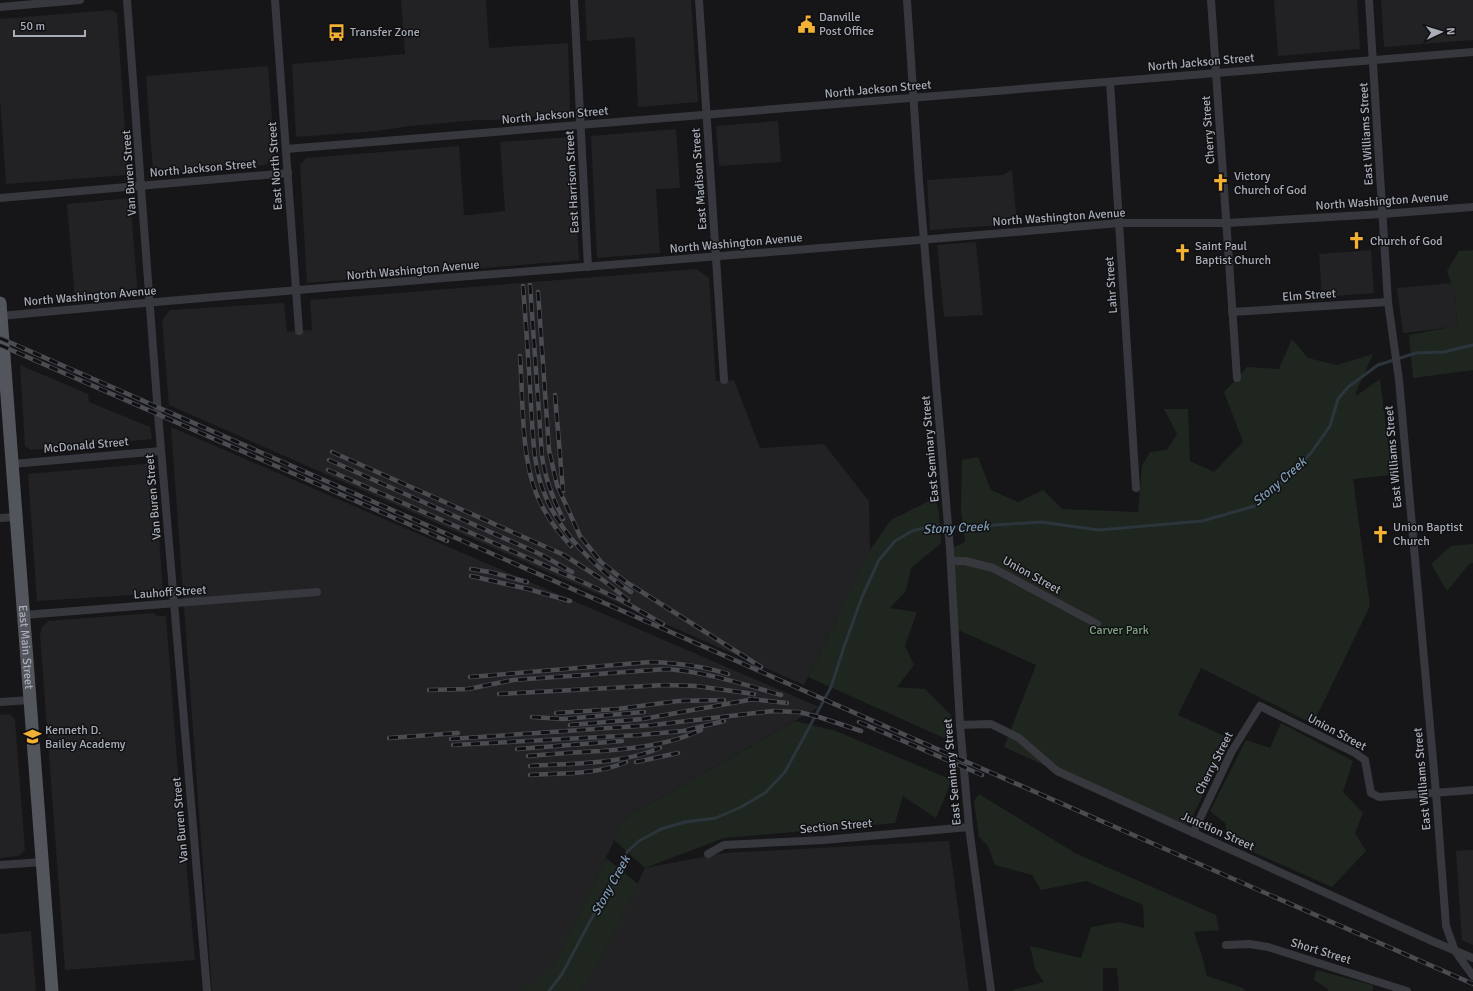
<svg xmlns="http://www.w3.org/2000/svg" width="1473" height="991" font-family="Signika,sans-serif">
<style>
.built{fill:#222225}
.green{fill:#1e261f}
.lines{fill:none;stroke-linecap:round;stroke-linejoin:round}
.stream{stroke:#2c353c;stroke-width:3}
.street{stroke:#37383d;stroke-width:8}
.primary{stroke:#53555c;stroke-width:13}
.rail-casing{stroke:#4a4c52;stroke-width:4.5}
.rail{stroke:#111113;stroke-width:3;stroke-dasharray:9;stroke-linecap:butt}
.labels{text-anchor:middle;stroke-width:3;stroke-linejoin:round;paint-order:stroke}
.poi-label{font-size:12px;fill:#a8adb8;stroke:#111113;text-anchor:start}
.street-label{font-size:12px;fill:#a8adb8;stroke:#111113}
.park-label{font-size:12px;fill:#7fa381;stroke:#111113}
.water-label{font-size:13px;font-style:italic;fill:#7f9bb3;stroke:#111113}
</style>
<rect width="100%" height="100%" fill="#161618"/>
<g class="built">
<polygon points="401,0 486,0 489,48 568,43 570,114 495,120 479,120 410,126 376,131 296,137 292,64 405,54"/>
<polygon points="585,0 691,0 698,102 638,107 635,37 587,41"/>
<polygon points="1274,0 1357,0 1360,49 1278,56"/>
<polygon points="1381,0 1473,0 1473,40 1384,47"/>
<polygon points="112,10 117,13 128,175 6,184 0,99 0,19"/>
<polygon points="268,66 275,158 265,165 153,173 146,76"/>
<polygon points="778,121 781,162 719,166 716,126"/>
<polygon points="676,129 680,188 656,189 660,253 597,258 591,136"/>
<polygon points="572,137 579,260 307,283 300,165 306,158 459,146 464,215 470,215 505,211 500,142"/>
<polygon points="1012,170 1017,224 930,230 927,180 1003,175"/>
<polygon points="130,198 138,295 75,300 67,204"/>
<polygon points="976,242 983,315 944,317 937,245"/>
<polygon points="1371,250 1374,293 1322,297 1319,254"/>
<polygon points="696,269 709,278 716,381 734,380 760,448 824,444 869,501 870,550 804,685 169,405 162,320 170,310 284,303 287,332 312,330 310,300"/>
<polygon points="1451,283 1455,294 1457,324 1450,327 1430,330 1403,333 1397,288"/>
<polygon points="20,365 88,394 89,402 150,427 152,439 31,450 25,446"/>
<polygon points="171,427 819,707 625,818 552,969 521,991 212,991"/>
<polygon points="154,463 163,593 37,601 28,474"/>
<polygon points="153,613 157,616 166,616 178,773 195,960 65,970 40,634 42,627 48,621"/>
<polygon points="10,714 15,720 25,850 19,856 0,858 0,715"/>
<polygon points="949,841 969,991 582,991 605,952 645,868 724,853"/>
<polygon points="1473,850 1473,945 1462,940 1456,851"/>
<polygon points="31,931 36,991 0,991 0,934"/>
</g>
<g class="green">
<polygon points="1473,250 1473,370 1413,378 1409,335 1450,327 1457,324 1455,294 1447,271 1459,251"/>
<polygon points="1292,339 1308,358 1337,365 1373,354 1356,392 1356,396 1380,379 1392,475 1353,479 1370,606 1313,724 1201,668 1178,715 1231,739 1186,829 1004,747 1036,665 954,628 950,549 965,542 961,511 962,460 978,457 991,490 1018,502 1043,490 1062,509 1138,512 1142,466 1150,452 1167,450 1177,434 1164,409 1188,409 1190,461 1214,472 1243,442 1224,392 1247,367 1279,369"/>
<polygon points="935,498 939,512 941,543 911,568 906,591 890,608 917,612 905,646 914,665 897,687 925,689 951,715 953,742 808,677 870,550 891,520"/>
<polygon points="1473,544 1473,563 1470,563 1447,591 1431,564 1451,546"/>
<polygon points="795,721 836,731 952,780 936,818 903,796 895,823 724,838 645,868 614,840 625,818"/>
<polygon points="1281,723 1353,761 1343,792 1363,813 1355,833 1366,851 1332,887 1226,840 1226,824 1210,811 1246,740 1270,748"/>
<polygon points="979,794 1075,853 1216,915 1219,930 1194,932 1202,956 1207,976 1243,988 1245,991 1119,991 1117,968 1103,968 1103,991 1013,991 1012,990 1044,982 1035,969 1030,946 1081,958 1091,927 1119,922 1144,928 1143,905 1086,881 1041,890 1032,875 995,865 988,846 979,837 974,801"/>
<polygon points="606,858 638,884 605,952 582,991 521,991 552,968"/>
<polygon points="1316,970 1373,985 1373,991 1328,991 1328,989 1314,980"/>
</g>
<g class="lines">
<polyline class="stream" points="549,991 562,974 627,852 639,841 661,829 685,822 716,818 741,807 765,793 785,772 831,687 845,644 862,597 879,560 895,541 912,531 931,526 965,527 1041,522 1099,530 1202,521 1255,506 1277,487 1311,453 1330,426 1338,399 1348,387 1378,365 1416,353 1444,352 1473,345"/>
<g class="street">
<polyline points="127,0 158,414 207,991"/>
<polyline points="275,0 299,331"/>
<polyline points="574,0 588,267"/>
<polyline points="699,0 724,380"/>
<polyline points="907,0 919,181 950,549 960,725 969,827 991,991"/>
<polyline points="1211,0 1237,378"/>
<polyline points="1369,0 1388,302 1399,380 1436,793 1446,926 1455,951 1473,976"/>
<polyline points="0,7 80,0"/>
<polyline points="1110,82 1136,488"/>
<polyline points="286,149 1473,52"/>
<polyline points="0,198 288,173"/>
<polyline points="1232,312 1388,302"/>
<path d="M1,316C373,281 747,256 1119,223H1227L1382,214L1473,207"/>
<polyline points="12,464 161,451"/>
<polyline points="0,518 16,517"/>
<polyline points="951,561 965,561 993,568 1097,624"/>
<polyline points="24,615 317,592"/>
<polyline points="0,702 30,700"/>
<polyline points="960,725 991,724 1019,738 1057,771 1432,941 1473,958"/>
<polyline points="1193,833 1232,751 1260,706 1355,753 1365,760 1371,793 1379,797 1473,790"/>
<polyline points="708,854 724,845 824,840 969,827"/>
<polyline points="0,865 42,862"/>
<polyline points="1226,945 1250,944 1268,947 1407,991"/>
</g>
<path class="primary" id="s1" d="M0,303L52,991"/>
<defs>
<g id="rail">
<path d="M530,285L542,456C545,479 553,498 563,519"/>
<path d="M523,286C526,326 529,365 531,405C533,434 533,467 545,495C560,533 597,570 631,592"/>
<polyline points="538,292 549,450 557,485 580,536 601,562 626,582 761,667"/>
<polyline points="0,338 1473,984"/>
<polyline points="0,345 447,541"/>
<path d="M520,356C523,397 521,455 536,493C544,513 556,530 571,546"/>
<polyline points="555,395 563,491"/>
<polyline points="332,452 564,555 603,580 628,600"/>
<polyline points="329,460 542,555 572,572"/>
<polyline points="328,470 587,584 621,600 663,624"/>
<polyline points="471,569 490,572 527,582"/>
<polyline points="471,576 528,589 570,601"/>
<path d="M470,677L651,662C677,663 703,666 728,674"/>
<path d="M429,690L468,689L513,680L667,669C706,672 743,684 781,695"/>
<polyline points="499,694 665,685 696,686 754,694"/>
<polyline points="750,699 787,703"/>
<polyline points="556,713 618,709 678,701 724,700"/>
<polyline points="532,717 563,719 644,712"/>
<polyline points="859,722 982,775"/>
<polyline points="570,725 643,719 754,699"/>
<polyline points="389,738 458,733"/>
<polyline points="451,739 653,725 773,711 799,712 819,717 861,731"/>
<polyline points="453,745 639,735 683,731 724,721"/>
<polyline points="517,749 622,741"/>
<path d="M528,756C552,754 577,752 602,751C636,748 669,745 701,730"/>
<polyline points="636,762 678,753"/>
<path d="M530,766C574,763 619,765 660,748"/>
<path d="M530,775C562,773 597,775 626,762"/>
</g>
</defs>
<use href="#rail" class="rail-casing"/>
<use href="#rail" class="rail"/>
</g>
<defs>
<symbol id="civic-bare" viewBox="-9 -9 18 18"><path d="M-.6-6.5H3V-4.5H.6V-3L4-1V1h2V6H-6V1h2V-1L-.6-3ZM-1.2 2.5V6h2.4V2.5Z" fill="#f2b134" stroke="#111113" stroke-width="2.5" paint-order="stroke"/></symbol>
<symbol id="bus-bare" viewBox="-9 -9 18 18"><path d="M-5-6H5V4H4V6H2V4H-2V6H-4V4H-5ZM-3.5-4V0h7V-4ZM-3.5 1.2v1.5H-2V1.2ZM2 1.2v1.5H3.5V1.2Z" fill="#f2b134" stroke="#111113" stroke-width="2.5" paint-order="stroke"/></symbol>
<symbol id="church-bare" viewBox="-9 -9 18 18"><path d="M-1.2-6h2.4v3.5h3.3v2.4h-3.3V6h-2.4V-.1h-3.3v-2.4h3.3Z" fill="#f2b134" stroke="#111113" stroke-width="2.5" paint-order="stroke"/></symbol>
<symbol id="school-bare" viewBox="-9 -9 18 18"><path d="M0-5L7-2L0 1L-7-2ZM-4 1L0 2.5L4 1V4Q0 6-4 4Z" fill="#f2b134" stroke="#111113" stroke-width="2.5" paint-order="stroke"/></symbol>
</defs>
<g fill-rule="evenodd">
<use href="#civic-bare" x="794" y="12" width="25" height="25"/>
<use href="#bus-bare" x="324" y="20" width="25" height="25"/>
<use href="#church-bare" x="1208" y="170" width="25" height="25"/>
<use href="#church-bare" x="1344" y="228" width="25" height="25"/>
<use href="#church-bare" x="1170" y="240" width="25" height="25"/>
<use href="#church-bare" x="1368" y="522" width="25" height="25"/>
<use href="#school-bare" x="20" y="724" width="25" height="25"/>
</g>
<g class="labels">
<g class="poi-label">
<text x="819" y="21">Danville<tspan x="819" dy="14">Post Office</tspan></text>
<text x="350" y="36">Transfer Zone</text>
<text x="1234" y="180">Victory<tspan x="1234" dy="14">Church of God</tspan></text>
<text x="1370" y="245">Church of God</text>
<text x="1195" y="250">Saint Paul<tspan x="1195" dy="14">Baptist Church</tspan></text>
<text x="1393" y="531">Union Baptist<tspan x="1393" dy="14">Church</tspan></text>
<text x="45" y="734">Kenneth D.<tspan x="45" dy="14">Bailey Academy</tspan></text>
</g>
<g class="street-label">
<text transform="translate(1201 62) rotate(-5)" y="4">North Jackson Street</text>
<text transform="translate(878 89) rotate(-5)" y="4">North Jackson Street</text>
<text transform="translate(555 115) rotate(-5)" y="4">North Jackson Street</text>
<text transform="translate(1208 130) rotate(-94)" y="4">Cherry Street</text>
<text transform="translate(1366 134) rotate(-93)" y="4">East Williams Street</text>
<text transform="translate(275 166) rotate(-94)" y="4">East North Street</text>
<text transform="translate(203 168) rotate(-5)" y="4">North Jackson Street</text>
<text transform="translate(129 173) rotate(-94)" y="4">Van Buren Street</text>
<text transform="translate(699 179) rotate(-94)" y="4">East Madison Street</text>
<text transform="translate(572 182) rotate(-93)" y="4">East Harrison Street</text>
<text transform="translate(1382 201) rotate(-4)" y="4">North Washington Avenue</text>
<text transform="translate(1059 217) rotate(-4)" y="4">North Washington Avenue</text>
<text transform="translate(736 243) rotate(-5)" y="4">North Washington Avenue</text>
<text transform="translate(413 270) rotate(-5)" y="4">North Washington Avenue</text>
<text transform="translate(1111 285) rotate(-94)" y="4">Lahr Street</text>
<text transform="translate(1309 295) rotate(-4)" y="4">Elm Street</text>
<text transform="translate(90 296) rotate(-5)" y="4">North Washington Avenue</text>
<text transform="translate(86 445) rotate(-5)" y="4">McDonald Street</text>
<text transform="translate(930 449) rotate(-95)" y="4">East Seminary Street</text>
<text transform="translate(1393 457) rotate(-95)" y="4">East Williams Street</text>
<text transform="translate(153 497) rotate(-95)" y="4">Van Buren Street</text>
<text transform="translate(1032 575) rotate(29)" y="4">Union Street</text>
<text transform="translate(170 592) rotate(-4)" y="4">Lauhoff Street</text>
<text dy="4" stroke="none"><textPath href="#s1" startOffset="345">East Main Street</textPath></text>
<text transform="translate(1337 732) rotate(28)" y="4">Union Street</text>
<text transform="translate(1214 763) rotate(-63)" y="4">Cherry Street</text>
<text transform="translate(952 772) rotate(-95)" y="4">East Seminary Street</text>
<text transform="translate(1422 779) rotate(-95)" y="4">East Williams Street</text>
<text transform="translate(180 820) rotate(-95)" y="4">Van Buren Street</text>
<text transform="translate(836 826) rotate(-5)" y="4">Section Street</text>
<text transform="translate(1218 831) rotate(24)" y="4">Junction Street</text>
<text transform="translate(1321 951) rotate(17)" y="4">Short Street</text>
</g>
<g class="park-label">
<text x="1119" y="634">Carver Park</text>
</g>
<g class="water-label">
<text transform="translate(1279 481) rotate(-41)" y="5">Stony Creek</text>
<text transform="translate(956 527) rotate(-3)" y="5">Stony Creek</text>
<text transform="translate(610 885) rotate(-61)" y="5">Stony Creek</text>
</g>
</g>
<g transform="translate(1441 32) rotate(86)" stroke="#111113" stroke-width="3" paint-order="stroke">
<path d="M0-3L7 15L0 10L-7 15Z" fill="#a8adb8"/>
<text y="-6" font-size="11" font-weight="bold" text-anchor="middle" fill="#a8adb8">N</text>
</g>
<path d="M14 30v6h71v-6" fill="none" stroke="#a8adb8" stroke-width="2"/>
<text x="20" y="30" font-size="12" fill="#a8adb8" stroke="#111113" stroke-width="3" paint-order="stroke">50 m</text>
</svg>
